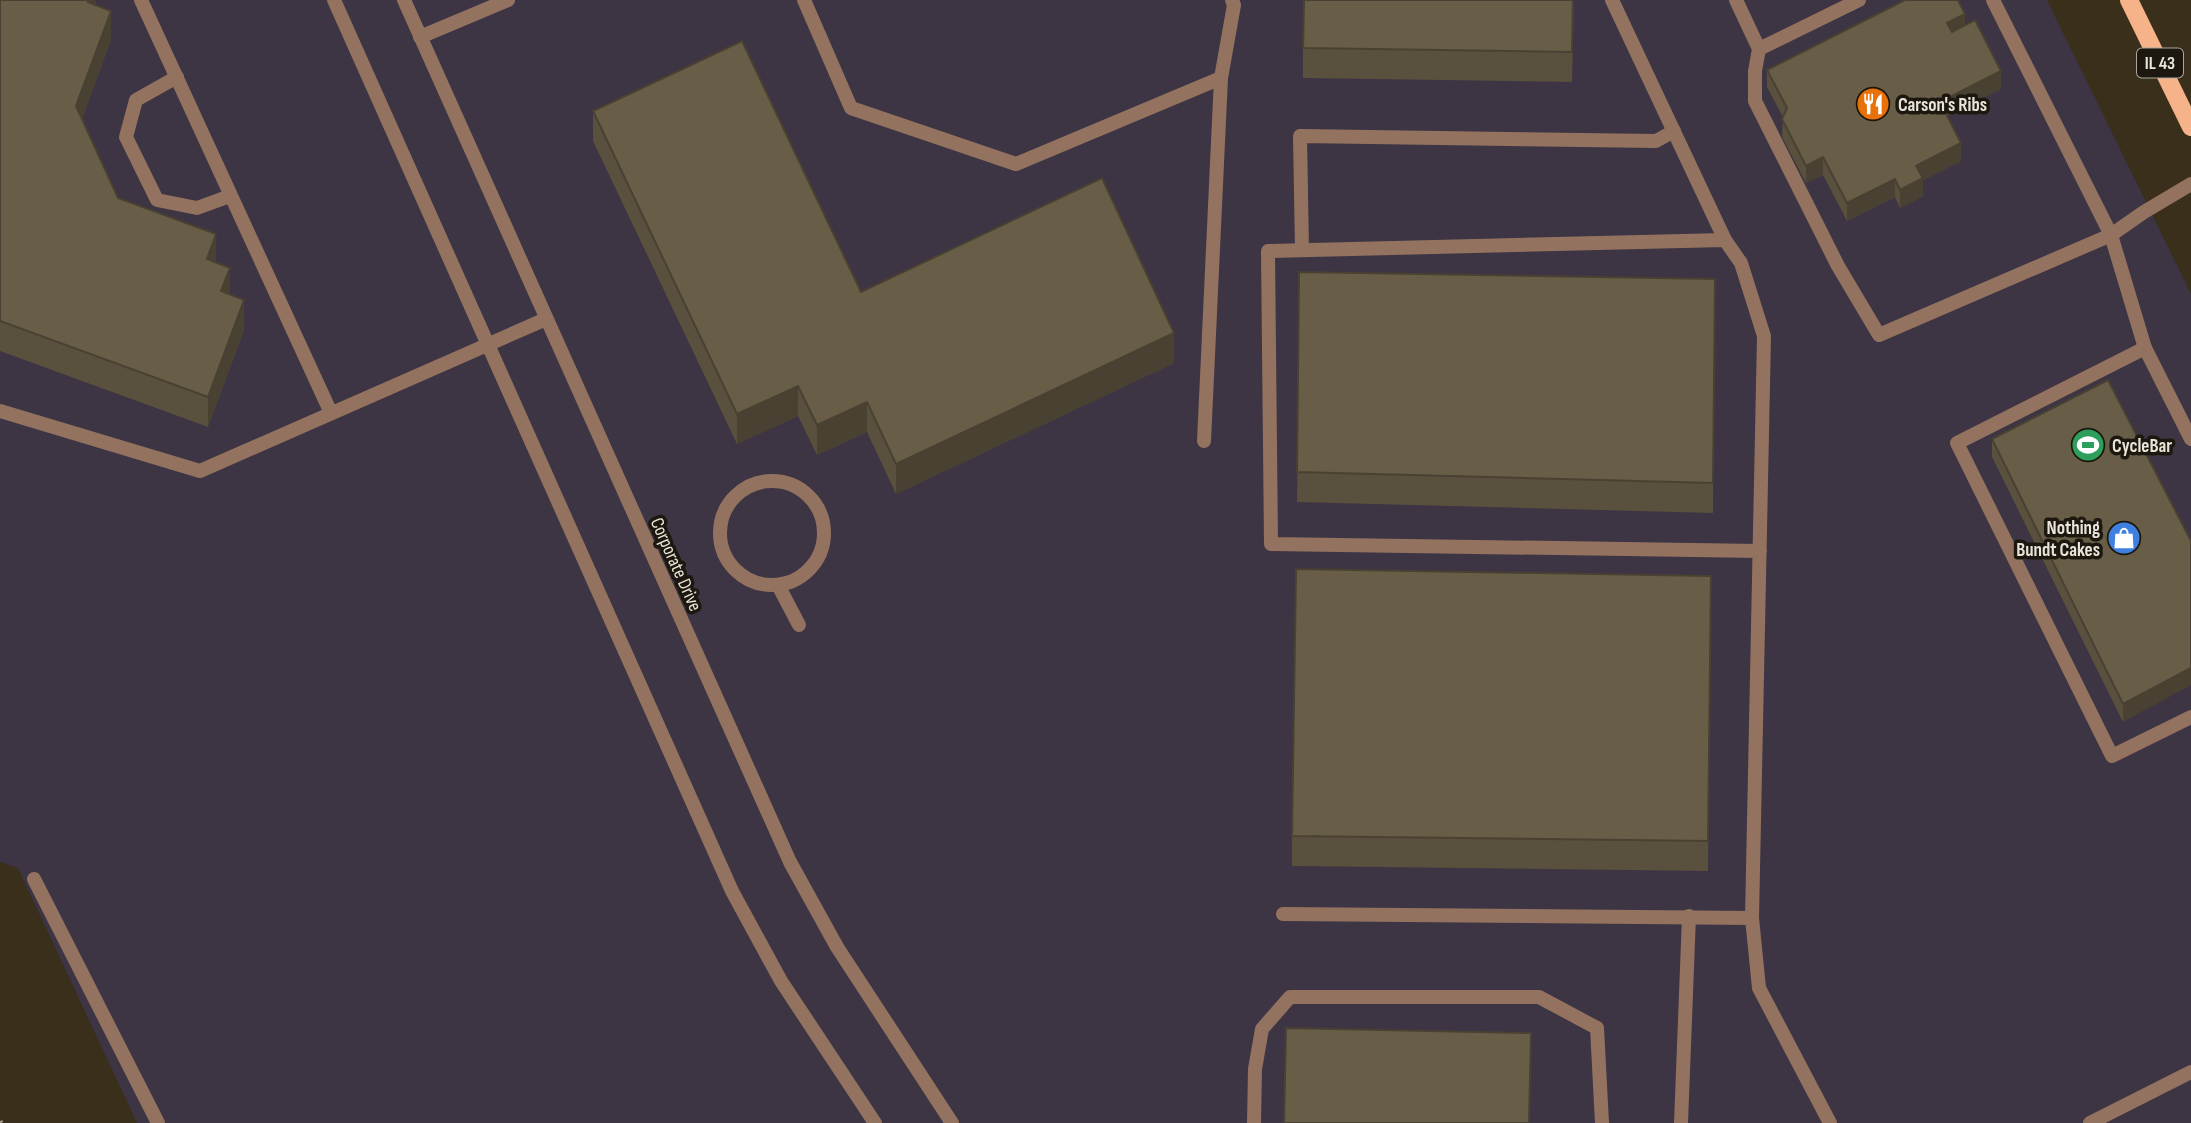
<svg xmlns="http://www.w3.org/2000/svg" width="2191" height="1123" font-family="'Sofia Sans Condensed',sans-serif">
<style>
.commercial{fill:#3d3444}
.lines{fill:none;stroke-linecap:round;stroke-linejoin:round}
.lane{stroke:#93735f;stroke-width:14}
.street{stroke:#93735f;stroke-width:14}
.primary{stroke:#f6b38a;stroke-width:18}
.rail{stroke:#a1998a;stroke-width:5;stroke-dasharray:10 5;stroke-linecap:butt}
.wall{fill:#59503d}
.shaded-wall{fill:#494132}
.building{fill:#685d47;stroke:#494132;stroke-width:2}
.labels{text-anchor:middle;stroke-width:7;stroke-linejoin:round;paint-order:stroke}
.shield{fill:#1c180f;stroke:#aca79c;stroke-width:2}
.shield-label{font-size:18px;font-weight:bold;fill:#eae4d8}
.poi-label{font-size:19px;font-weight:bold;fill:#eae4d8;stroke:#1c180f;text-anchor:start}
.street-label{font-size:19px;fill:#eae4d8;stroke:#1c180f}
</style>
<rect width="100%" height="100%" fill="#392f1b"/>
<polygon class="commercial" points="0,0 2047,0 2191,294 2191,1123 137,1123 18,868 0,862"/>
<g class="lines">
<g class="lane">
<polyline points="141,0 331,413"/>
<polyline points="804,0 851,108 1016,164 1221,78"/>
<polyline points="1612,0 1725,240"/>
<polyline points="1736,0 1759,49 1755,71 1755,101 1838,266 1879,335 2111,235 2144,212 2191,184"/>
<polyline points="1993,0 2111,235 2145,348 2191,439"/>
<polyline points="420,37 508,0"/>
<polyline points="1759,49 1859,0"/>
<polyline points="177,77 136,100 126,137 157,200 197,208 230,196"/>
<polyline points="1302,250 1300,136 1656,141 1674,131"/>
<polyline points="2145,348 1957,443 2112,756 2191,717"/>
<polyline points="0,411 200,471 546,319"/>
<polyline points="1204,441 1221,78 1234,5 1232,0"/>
<circle cx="772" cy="533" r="52"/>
<polyline points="1760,551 1271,544 1268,251 1725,240 1741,263 1764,336 1752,918 1759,988 1830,1123"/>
<polyline points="778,585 799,625"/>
<polyline points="34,879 158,1123"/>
<polyline points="1283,914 1752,918"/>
<polyline points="1254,1123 1255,1069 1262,1029 1290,997 1539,997 1597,1028 1602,1123"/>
<polyline points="1681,1123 1689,916"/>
<polyline points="2090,1123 2191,1072"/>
</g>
<g class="street">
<polyline points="334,0 732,891 781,981 875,1123"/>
<polyline points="404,0 790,862 837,947 952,1123"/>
</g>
<polyline class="primary" points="2129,0 2191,127"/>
<polyline class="rail" points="0,1121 1,1123"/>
</g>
<g class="wall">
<polygon points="0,0 96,0 96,5 111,40 82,119 118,198 216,263 244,330 208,427 0,351"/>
<polygon points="1574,0 1572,82 1303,78 1303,48"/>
<polygon points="1965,25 2001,89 1947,116 1961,161 1923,180 1923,196 1900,208 1895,197 1847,221 1823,175 1806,183 1782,137 1783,117 1767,87 1767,70"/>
<polygon points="593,111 861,292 1174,363 896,494 867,432 817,455 798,416 737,444 593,141"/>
<polygon points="1299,272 1715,279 1713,513 1297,502"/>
<polygon points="1992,439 2191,541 2123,722 1992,457"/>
<polygon points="1711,576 1708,871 1292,866 1292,836"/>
</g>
<g class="shaded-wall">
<polygon points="88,0 96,0 96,8 88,2"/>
<polygon points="111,11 111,40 76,136 76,106"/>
<polygon points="1965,14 1965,32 1947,41 1947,23"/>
<polygon points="2001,71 2001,89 1940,120 1940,102"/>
<polygon points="1961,143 1961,161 1923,180 1923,196 1900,208 1900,190 1916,166"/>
<polygon points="1823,157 1823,175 1806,183 1806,166"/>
<polygon points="1895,179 1895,197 1847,221 1847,203"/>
<polygon points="216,234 216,263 207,259"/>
<polygon points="230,268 230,298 221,291"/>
<polygon points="244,300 244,330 208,427 208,397"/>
<polygon points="1174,333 1174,363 896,494 896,464"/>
<polygon points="798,386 798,416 737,444 737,414"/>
<polygon points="867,402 867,432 817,455 817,425"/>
<polygon points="2191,668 2191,685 2123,722 2123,704"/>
</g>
<g class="building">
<polygon points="0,0 88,0 88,2 111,11 76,106 118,198 216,234 207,259 230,268 221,291 244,300 208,397 0,321"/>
<polygon points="1304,0 1573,0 1572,52 1303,48"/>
<polygon points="1905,0 1958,0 1965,14 1947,23 1952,32 1975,20 2001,71 1940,102 1961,143 1916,166 1923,178 1900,190 1895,179 1847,203 1823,157 1806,166 1782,119 1787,108 1767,70"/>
<polygon points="742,41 861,292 1102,178 1174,333 896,464 867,402 817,425 798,386 737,414 593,111"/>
<polygon points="1299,272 1715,279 1713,483 1297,472"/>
<polygon points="2108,380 2191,541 2191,668 2123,704 1992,439"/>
<polygon points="1296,569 1711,576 1708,841 1292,836"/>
<polygon points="1286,1028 1531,1033 1529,1123 1284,1123"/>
</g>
<defs>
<symbol id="restaurant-disc" viewBox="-11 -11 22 22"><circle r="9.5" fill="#e8710a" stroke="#1c180f"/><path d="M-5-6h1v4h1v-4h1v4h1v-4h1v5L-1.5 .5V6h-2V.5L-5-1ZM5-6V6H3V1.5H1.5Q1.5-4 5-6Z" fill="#fff"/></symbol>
<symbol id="stadium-disc" viewBox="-11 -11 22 22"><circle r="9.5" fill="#2e9e5b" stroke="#1c180f"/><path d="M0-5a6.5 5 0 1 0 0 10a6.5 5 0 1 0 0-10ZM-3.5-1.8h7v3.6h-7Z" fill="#fff"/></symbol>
<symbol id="shop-disc" viewBox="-11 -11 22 22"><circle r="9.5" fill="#3f7fe0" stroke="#1c180f"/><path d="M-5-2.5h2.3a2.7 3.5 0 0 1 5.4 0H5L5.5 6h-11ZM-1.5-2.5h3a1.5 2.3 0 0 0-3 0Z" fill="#fff"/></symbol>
</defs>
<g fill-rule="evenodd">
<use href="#restaurant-disc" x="1854" y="85" width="38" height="38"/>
<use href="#stadium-disc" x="2069" y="426" width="38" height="38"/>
<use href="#shop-disc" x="2105" y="519" width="38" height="38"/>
</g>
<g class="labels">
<rect class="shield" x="2137" y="48.5" width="46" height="29" rx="5"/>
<g class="shield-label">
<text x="2160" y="69">IL 43</text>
</g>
<g class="poi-label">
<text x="1898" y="111">Carson's Ribs</text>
<text x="2112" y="452">CycleBar</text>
<text x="2100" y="534" text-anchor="end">Nothing<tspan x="2100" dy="22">Bundt Cakes</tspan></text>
</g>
<g class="street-label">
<text transform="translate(677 564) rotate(66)" y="7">Corporate Drive</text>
</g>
</g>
</svg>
